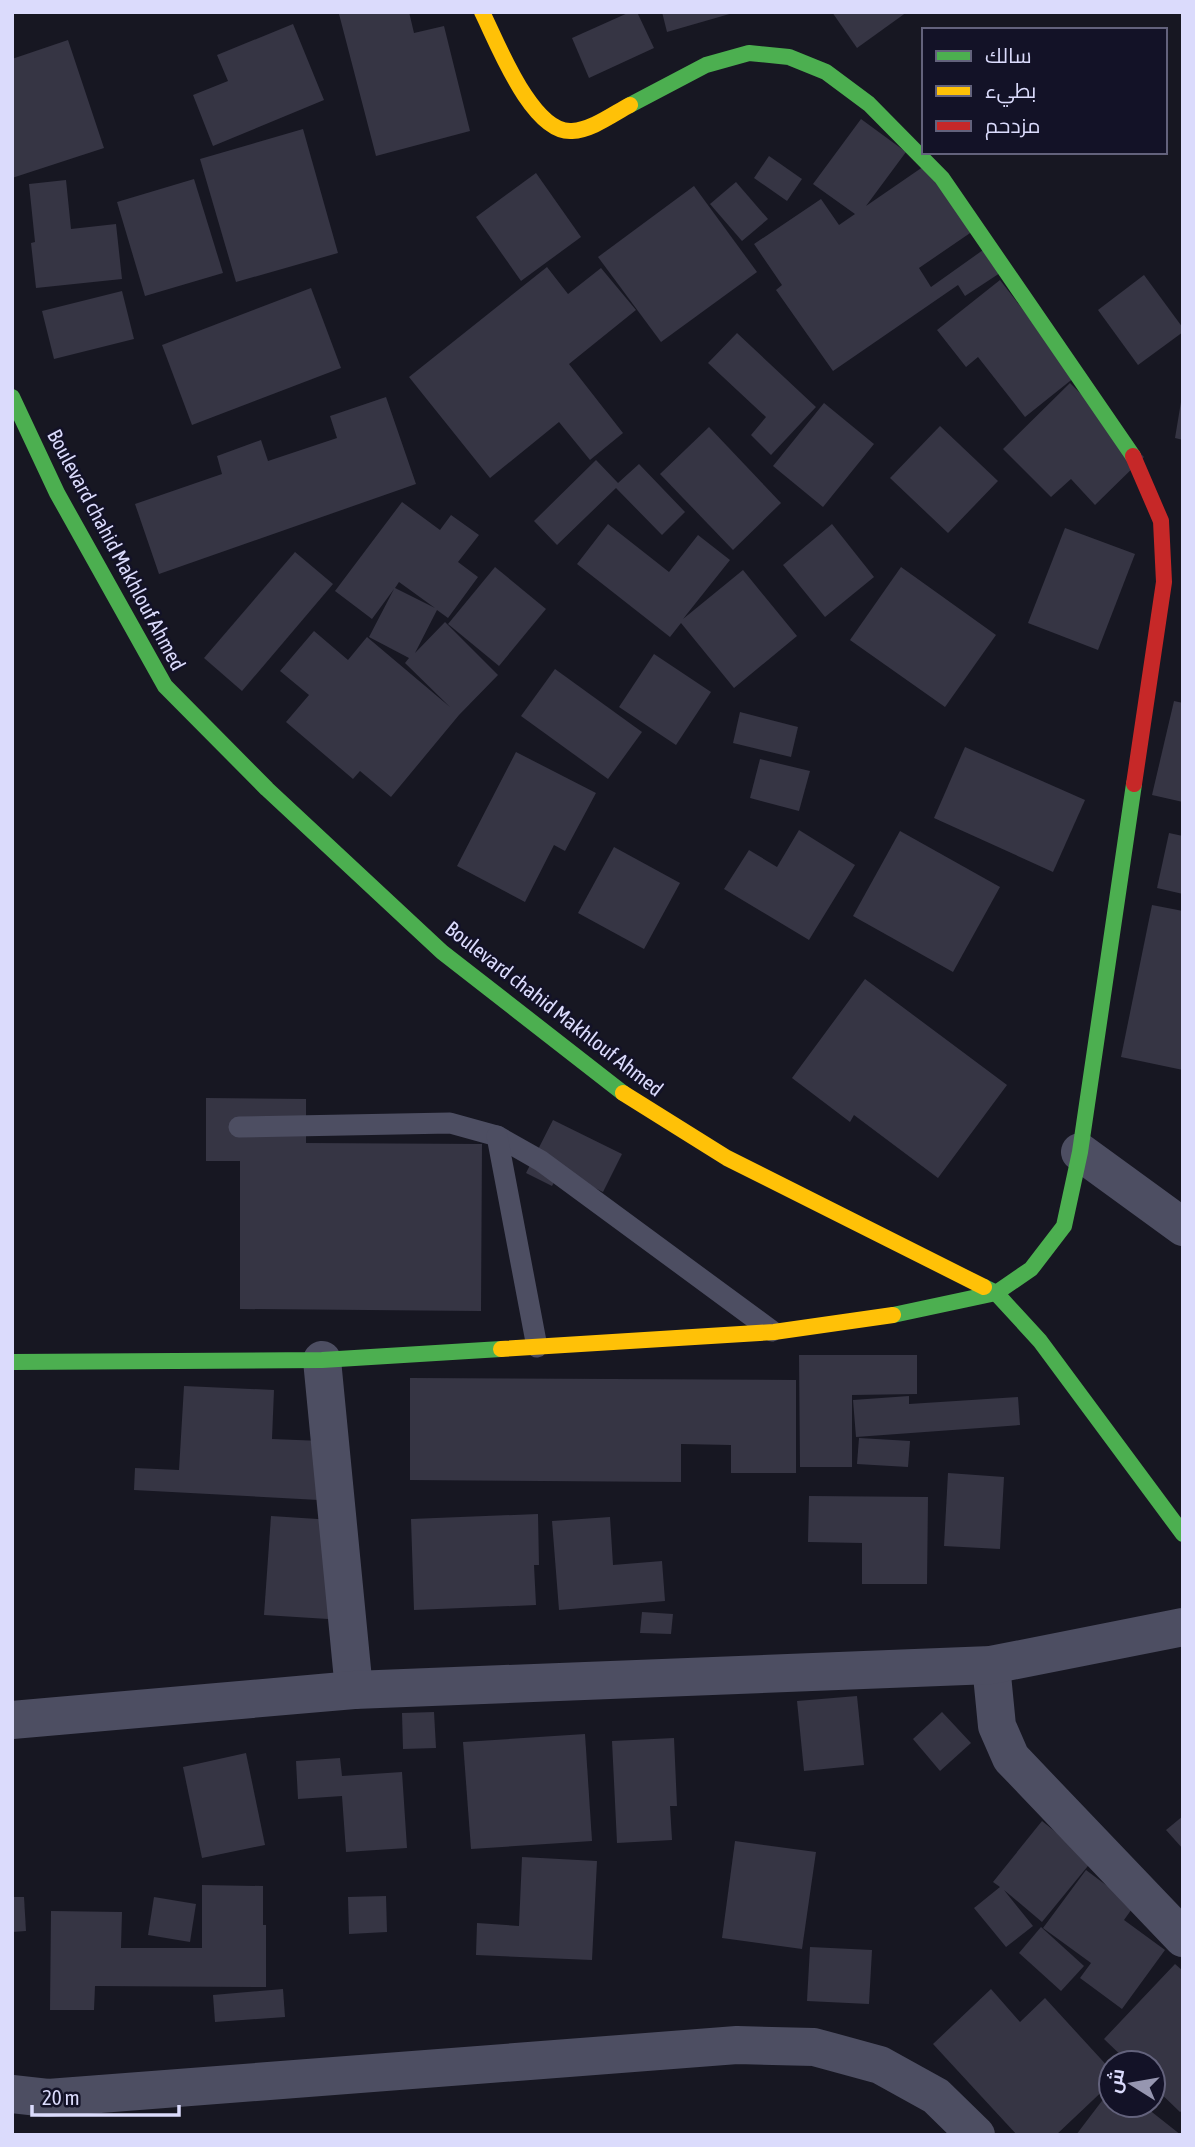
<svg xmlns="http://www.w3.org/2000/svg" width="1195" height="2147" font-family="'Asap Condensed',Cairo,sans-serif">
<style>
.building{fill:#363544;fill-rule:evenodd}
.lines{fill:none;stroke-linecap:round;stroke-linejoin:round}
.lane{stroke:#4d4e62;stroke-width:21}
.street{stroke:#4d4e62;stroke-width:38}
.fast{stroke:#4caf50;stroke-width:16}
.slow{stroke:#ffc107;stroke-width:16}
.jam{stroke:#c62828;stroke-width:16}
.labels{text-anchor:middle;stroke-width:5;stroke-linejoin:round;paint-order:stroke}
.street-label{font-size:21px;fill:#dbdbfc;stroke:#131227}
</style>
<rect width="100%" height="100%" fill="#171722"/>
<g class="building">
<polygon points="346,12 409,12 414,33 444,26 470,131 376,156 339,14"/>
<polygon points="630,12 637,12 654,48 589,78 572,38"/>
<polygon points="662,12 733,12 733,13 667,32"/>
<polygon points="832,12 907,12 857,48"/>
<polygon points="293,24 324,100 213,146 193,95 228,81 217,55"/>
<polygon points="68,40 104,148 12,178 12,59"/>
<polygon points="861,119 906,152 866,206 930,162 976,229 919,268 931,287 983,250 1000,273 965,296 958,285 833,371 776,290 782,285 754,244 821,199 839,225 855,214 813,184"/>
<polygon points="303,129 338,253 236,282 200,159"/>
<polygon points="769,156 802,179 787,201 754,178"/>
<polygon points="536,173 581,237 521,281 476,217"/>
<polygon points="194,179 223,273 145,296 117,202"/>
<polygon points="66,180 71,229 116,224 122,279 36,288 31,243 35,242 29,184"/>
<polygon points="736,182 768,219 742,241 710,204"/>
<polygon points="694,186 757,272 661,342 598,257"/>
<polygon points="547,267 568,294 601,268 636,310 569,364 623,433 590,460 559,422 490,478 409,377"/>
<polygon points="1144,275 1183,328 1183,332 1138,365 1098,310"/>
<polygon points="1000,280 1075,377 1025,417 978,357 966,367 937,330"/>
<polygon points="311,288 341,368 192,425 162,345"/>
<polygon points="122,291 134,339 54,359 42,311"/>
<polygon points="737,333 816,407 771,455 751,435 766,417 708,363"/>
<polygon points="1070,383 1144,457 1095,505 1071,479 1051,497 1003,449"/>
<polygon points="386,397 416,484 159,574 135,504 222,474 217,456 261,440 268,461 337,438 330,416"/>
<polygon points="1181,402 1183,403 1183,440 1175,438"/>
<polygon points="824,403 874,444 823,507 773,466"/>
<polygon points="940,426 998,481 948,533 890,478"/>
<polygon points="709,427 781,503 733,550 660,474"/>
<polygon points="596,460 618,483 639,464 685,512 662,535 616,488 557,545 534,521"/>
<path d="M402,502L440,530L451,515L479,535L458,562L478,577L448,618L437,610L415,653L445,622L498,675L459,715L391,797L360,771L353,779L286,722L309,695L280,671L314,631L348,660L367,637L450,707L405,663L409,658L369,637L394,589L372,619L335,591ZM399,582L435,608L395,588Z"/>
<polygon points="608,524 669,572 698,535 730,560 683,619 743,570 797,636 734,688 681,623 670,637 577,564"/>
<polygon points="832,524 874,577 825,617 783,565"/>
<polygon points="1065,528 1135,554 1098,650 1028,623"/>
<polygon points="295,552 333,584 242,691 204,658"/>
<polygon points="495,567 546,609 499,666 448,624"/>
<polygon points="901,567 996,635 945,707 850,640"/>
<polygon points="654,654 711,692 676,745 619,707"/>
<polygon points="555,669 642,732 608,779 521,716"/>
<polygon points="1174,701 1183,703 1183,802 1152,795"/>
<polygon points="740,712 798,727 791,757 733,743"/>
<polygon points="965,747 1085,800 1053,872 934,818"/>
<polygon points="516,752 596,793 565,851 554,845 525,902 457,866"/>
<polygon points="760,759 810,771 799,811 750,798"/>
<polygon points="799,830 855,865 809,940 724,889 749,850 777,867"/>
<polygon points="900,831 1000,887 953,972 853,916"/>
<polygon points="1169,833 1183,836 1183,894 1157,888"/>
<polygon points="614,847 680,883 644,949 578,913"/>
<polygon points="1152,905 1183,911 1183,1070 1121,1057"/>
<polygon points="865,979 1007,1085 938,1178 854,1115 850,1122 792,1078"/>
<polygon points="206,1098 306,1099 306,1143 482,1144 481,1311 240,1309 240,1161 206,1161"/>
<polygon points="553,1120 622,1154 603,1192 560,1171 552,1186 526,1173"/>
<polygon points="799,1355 917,1355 917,1394 852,1395 852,1467 800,1467"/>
<polygon points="410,1378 796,1380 796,1473 731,1473 731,1445 681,1444 681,1482 410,1480"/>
<polygon points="184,1386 274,1390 272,1439 322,1441 319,1500 134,1490 135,1468 179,1470"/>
<polygon points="909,1396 909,1404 1018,1397 1020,1425 856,1437 853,1400"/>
<polygon points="859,1438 910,1441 908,1467 857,1464"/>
<polygon points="948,1473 1004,1477 1000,1549 944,1546"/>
<polygon points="809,1496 928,1497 927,1584 862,1584 862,1543 808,1542"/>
<polygon points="538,1514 539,1565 534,1565 536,1605 414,1610 411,1519"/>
<polygon points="271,1516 333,1520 328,1619 264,1615"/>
<polygon points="610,1517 613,1565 662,1561 665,1601 559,1610 552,1521"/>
<polygon points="642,1612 673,1614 671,1634 640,1633"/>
<polygon points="857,1696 864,1765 804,1771 797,1701"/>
<polygon points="434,1712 436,1748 403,1749 402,1713"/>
<polygon points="942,1712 971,1743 940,1771 913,1739"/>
<polygon points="585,1734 592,1841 471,1849 463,1742"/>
<polygon points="674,1738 677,1806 670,1806 672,1840 617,1843 612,1741"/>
<polygon points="246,1753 265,1845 202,1858 183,1767"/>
<polygon points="340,1758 342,1776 402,1772 407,1848 346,1852 342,1796 298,1799 296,1761"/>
<polygon points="1183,1816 1183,1849 1166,1830"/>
<polygon points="1042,1821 1092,1861 1042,1922 1004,1890 1033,1926 1006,1947 974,1908 1000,1887 993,1882"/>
<polygon points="735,1841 816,1852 802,1949 722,1938"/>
<polygon points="522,1857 597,1861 592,1960 476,1955 477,1923 519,1926"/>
<polygon points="1086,1870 1134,1906 1124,1920 1165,1950 1122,2009 1080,1978 1091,1963 1043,1928"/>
<polygon points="202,1885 263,1886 263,1925 266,1925 266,1987 95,1986 94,2010 50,2010 51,1911 122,1912 121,1948 202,1948"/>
<polygon points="386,1896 387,1932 349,1934 348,1897"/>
<polygon points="12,1897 24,1897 26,1931 12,1932"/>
<polygon points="154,1897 196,1904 190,1942 148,1935"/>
<polygon points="1041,1927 1084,1966 1061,1991 1019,1953"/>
<polygon points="810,1947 872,1950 869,2004 807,2001"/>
<polygon points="1175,1964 1183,1971 1183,2110 1180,2112 1153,2086 1153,2063 1129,2063 1104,2039"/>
<polygon points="283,1989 285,2017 215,2022 213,1995"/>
<polygon points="991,1989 1020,2022 1045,1998 1111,2070 1111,2083 1056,2135 1017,2135 933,2044"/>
<polygon points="1111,2089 1111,2105 1143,2105 1181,2135 1076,2135"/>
</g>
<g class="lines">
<g class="lane">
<polyline points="239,1127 450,1123 497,1136 541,1161 772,1331"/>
<polyline points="497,1136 537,1347"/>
</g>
<g class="street">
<polyline points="1080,1152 1183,1227"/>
<polyline points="322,1360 354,1690"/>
<polyline points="991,1665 997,1726 1011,1758 1183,1938"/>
<polyline points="12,1720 354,1690 991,1665 1183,1627"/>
<polyline points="12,2094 48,2098 737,2045 814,2047 880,2065 936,2096 976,2135"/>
</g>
<g class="fast">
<polyline points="630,105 706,65 749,53 789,57 826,72 869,104 942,178 1133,456"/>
<polyline points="12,397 57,493 165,686 267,789 442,952 623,1093"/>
<polyline points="984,1287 996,1293 1040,1341 1183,1534"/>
<polyline points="893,1315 996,1293 1031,1269 1064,1226 1080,1152 1134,784"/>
<polyline points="12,1362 322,1360 501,1349"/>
</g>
<g class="slow">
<path d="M482,12C497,42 532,134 572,131C592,130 613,114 630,105"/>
<polyline points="623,1093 727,1158 984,1287"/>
<polyline points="501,1349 774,1332 893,1315"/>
</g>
<polyline class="jam" points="1133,456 1161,521 1164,582 1134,784"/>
</g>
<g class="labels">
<g class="street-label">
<text transform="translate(116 550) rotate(62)" y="7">Boulevard chahid Makhlouf Ahmed</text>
<text transform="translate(554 1009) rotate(38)" y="7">Boulevard chahid Makhlouf Ahmed</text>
</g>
</g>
<rect width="1195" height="2147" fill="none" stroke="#dbdbfc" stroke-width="28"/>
<rect x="922" y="28" width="245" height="126" fill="#131227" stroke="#63627c" stroke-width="2"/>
<rect x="936" y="51" width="35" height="10" fill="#4caf50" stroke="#63627c" stroke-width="2"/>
<text x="985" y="63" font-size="21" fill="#dbdbfc">سالك</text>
<rect x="936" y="86" width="35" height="10" fill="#ffc107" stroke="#63627c" stroke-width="2"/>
<text x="985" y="98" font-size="21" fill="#dbdbfc">بطيء</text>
<rect x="936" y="121" width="35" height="10" fill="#c62828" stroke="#63627c" stroke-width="2"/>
<text x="985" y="133" font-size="21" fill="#dbdbfc">مزدحم</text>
<g transform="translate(1132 2084) rotate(281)"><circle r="33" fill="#131227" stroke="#63627c" stroke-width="2"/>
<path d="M0-5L12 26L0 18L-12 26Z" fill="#9696b0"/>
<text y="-10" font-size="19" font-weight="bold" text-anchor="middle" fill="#dbdbfc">ش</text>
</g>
<path d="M32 2105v10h147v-10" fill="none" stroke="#dbdbfc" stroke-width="3.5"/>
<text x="42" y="2105" font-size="21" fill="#dbdbfc" stroke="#131227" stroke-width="5" paint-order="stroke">20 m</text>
</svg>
